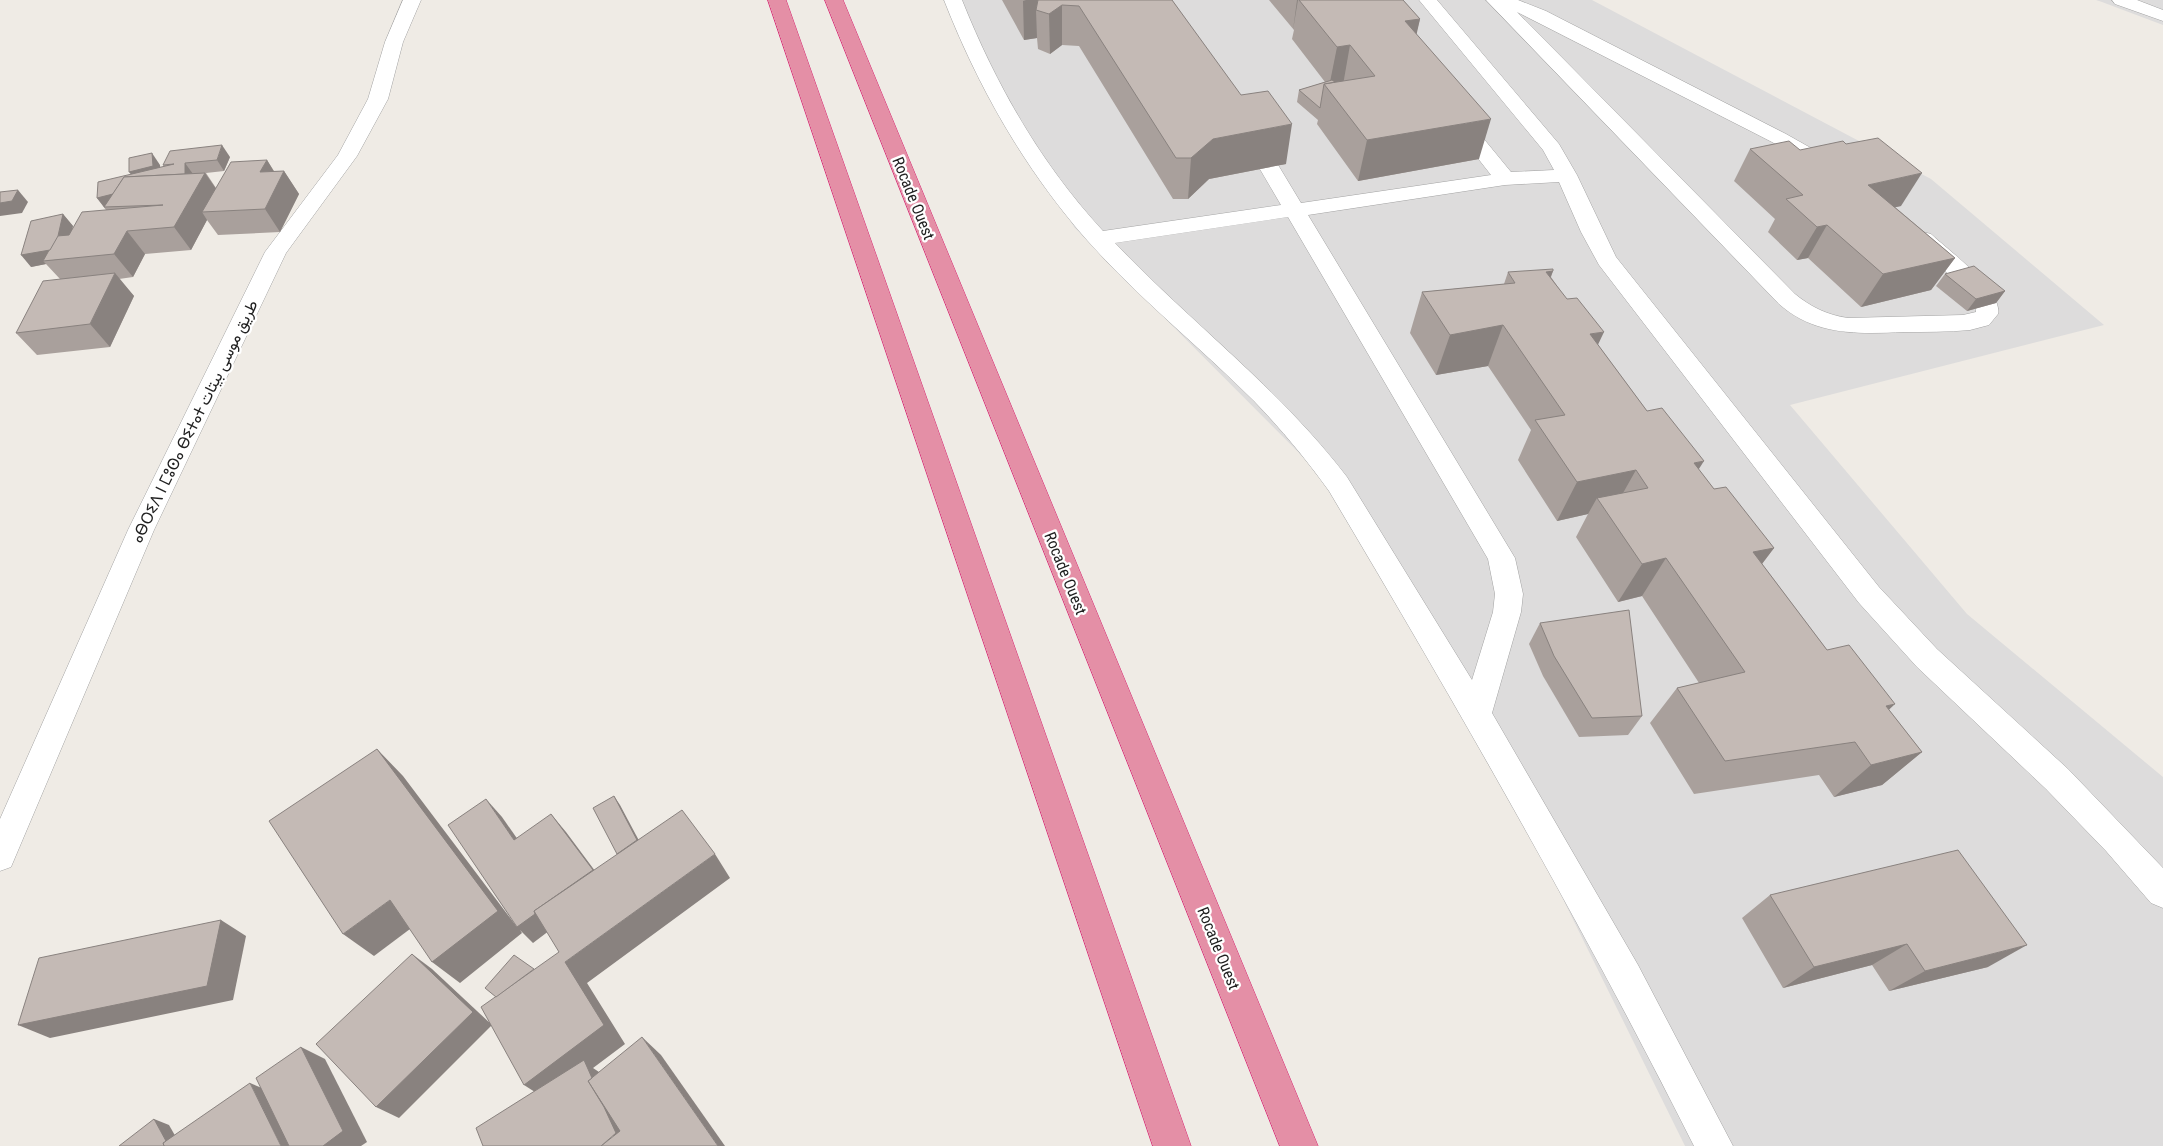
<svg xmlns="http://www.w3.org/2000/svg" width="2163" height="1146" font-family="'Roboto Condensed',Vazirmatn,'Noto Sans Tifinagh',sans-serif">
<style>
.residential{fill:#dddcdc}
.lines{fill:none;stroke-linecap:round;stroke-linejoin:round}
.minor-casing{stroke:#a3a3a3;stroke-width:1}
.highway-casing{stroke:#d62973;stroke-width:1}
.minor{fill:#fff;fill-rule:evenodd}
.highway{fill:#e48fa6;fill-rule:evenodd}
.wall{fill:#a9a09c}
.shaded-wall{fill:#89827f}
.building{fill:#c4bab5;stroke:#89827f}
.labels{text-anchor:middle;stroke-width:4.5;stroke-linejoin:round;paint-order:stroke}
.street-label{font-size:16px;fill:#1f1f1f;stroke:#fff}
</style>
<rect width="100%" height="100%" fill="#efebe5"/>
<g class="residential">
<polygon points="956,0 1592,0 1931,179 2104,325 1790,405 1967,614 2163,777 2163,1146 1685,1146 1467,705 1314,468 1074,227 972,57"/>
<polygon points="2096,0 2163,0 2163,25 2102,2"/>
</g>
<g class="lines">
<defs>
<g id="minor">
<polygon points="403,0 421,0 403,42 388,99 357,156 286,253 154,530 11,867 0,871 0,819 128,530 265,252 338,155 368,99 385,42"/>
<path d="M944,0H962C996,85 1041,164 1103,231L1281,205L1240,135L1243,131H1257L1260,135L1301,203L1491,175L1448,120L1451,116H1465L1511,172L1554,170L1543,150L1419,0H1437L1559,144L1577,175L1616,257L1879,587L1937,649L2068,769L2163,868V908L2151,903L2106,851L2046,789L1917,667L1859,603L1599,265L1581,232L1559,182L1505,185L1308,215L1515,558L1523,594L1521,612L1492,713L1638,965L1733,1146H1694C1581,922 1457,706 1329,491C1306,459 1281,429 1254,401C1199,346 1137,297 1086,239C1024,168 978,87 944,0ZM1288,217L1488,559L1495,594L1493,612L1472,680L1347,477C1278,387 1192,324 1115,243Z"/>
<path d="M1486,0H1518L1546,11L1786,134L1841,165L1844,169L1841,173L1834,175L1827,173L1772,142L1517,12L1795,294C1811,307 1827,315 1848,318L1963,315L1976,312L1974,299L1912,239L1915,234L1923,232L1931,234C1948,250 2003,290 1998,314L1989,325L1970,330C1948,332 1925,332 1904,332C1858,334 1815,336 1779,304Z"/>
<polygon points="2112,0 2137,0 2163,10 2163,21 2115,4"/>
</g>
<g id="highway">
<polygon points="768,0 786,0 1191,1146 1153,1146"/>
<polygon points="825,0 843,0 1318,1146 1280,1146"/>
</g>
</defs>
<use href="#minor" class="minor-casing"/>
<use href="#highway" class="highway-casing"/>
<use href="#minor" class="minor"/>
<use href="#highway" class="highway"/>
</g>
<g class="wall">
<polygon points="1002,0 1172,0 1286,164 1209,179 1188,199 1173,199 1079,46 1062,45 1050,54 1038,49 1037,38 1024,40"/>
<polygon points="1269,0 1403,0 1420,19 1416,34 1479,159 1358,181 1317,124 1318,120 1297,102 1299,90 1325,82 1292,39 1294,30"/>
<polygon points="1750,149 1800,150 1901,206 1895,207 1955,258 1931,290 1861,307 1808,258 1797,260 1768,232 1775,219 1734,181"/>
<polygon points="230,157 224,171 206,173 216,188 267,160 274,171 284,171 299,194 280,232 218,235 207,220 191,250 145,254 133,277 119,279 134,296 110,347 37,355 16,333 60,279 46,264 31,267 63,214 73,226 72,228 106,210 97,198 131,174 160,165 160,168 164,167 163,165"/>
<polygon points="1553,271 1551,277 1598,345 1647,411 1698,469 1714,489 1774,548 1762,564 1827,650 1889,710 1922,752 1882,785 1834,797 1819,775 1694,794 1650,723 1677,688 1699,683 1642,596 1618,602 1576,537 1588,514 1557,521 1518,460 1531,430 1488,366 1436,375 1410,333 1422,292 1504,284 1508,272"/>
<polygon points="1945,274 2005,291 1996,303 1967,311 1936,286"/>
<polygon points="1540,623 1642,716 1628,735 1579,737 1543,676 1529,644"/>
<polygon points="1770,895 1988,967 1889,991 1872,965 1783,988 1742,918"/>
</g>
<g class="shaded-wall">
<polygon points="1026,0 1038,0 1036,10 1037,38 1024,40 1023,1"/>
<polygon points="1297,0 1298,0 1293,30"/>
<polygon points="1062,5 1062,45 1050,54 1049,14"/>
<polygon points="1420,19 1411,59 1405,21"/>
<polygon points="1350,45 1343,85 1329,87 1337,47"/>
<polygon points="1491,119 1479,159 1358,181 1367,140"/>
<polygon points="1292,124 1286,164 1209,179 1188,199 1191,158 1213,139"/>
<polygon points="222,145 230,157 224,171 217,160"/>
<polygon points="152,153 160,165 161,178 138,183 129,172"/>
<polygon points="267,160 279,180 284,171 299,194 280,232 265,209 260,172"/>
<polygon points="185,163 193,174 104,207 97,198"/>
<polygon points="205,173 221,196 202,212 207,220 191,250 174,227"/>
<polygon points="1922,173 1901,206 1848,218 1868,185"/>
<polygon points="18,190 28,202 22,213 0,216 0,203"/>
<polygon points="63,214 73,226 65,259 43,261 46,264 31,267 21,255"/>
<polygon points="1827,225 1808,258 1797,260 1817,227"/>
<polygon points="127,231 145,254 133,277 114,254"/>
<polygon points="1955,258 1931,290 1861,307 1883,274"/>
<polygon points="1553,271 1537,311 1546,272"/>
<polygon points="115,273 134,296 110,347 90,324"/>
<polygon points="2005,291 1996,303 1967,311 1976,299"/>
<polygon points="1503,325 1488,366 1436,375 1450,335"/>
<polygon points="1604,332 1585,372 1590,334"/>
<polygon points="1704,461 1679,500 1694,463"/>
<polygon points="1636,470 1614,509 1597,498 1588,514 1557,521 1577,482"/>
<polygon points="1774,548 1745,586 1753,552"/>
<polygon points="1666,558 1642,596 1618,602 1642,564"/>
<polygon points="1895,704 1858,739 1886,706"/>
<polygon points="377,749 403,776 517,927 551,814 566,832 607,887 533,943 520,930 522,933 460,983 432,962"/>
<polygon points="1922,752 1882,785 1834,797 1871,765"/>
<polygon points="614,796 620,805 644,850 617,854"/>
<polygon points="486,799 502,817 530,857 514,840"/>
<polygon points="715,854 730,878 587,983 625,1044 593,1068 599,1072 632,1146 549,1101 524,1085 565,962"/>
<polygon points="390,900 418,923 374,956 343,934"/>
<polygon points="221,920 246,936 233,1000 50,1038 18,1025"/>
<polygon points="1907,944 1872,965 1783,988 1814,967"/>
<polygon points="2027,945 1988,967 1889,991 1925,971"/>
<polygon points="412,954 432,969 492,1025 399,1118 376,1107"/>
<polygon points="642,1037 661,1055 725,1146 718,1146"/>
<polygon points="301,1047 325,1059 367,1142 361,1146 323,1146"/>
<polygon points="250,1083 276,1094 302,1146 281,1146"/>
<polygon points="154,1119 169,1125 181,1146 168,1146"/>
</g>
<g class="building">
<polygon points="1038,0 1172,0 1241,95 1268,91 1292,124 1213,139 1191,158 1176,158 1079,6 1062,5 1049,14 1036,10"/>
<polygon points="1299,0 1403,0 1420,19 1405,21 1491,119 1367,140 1324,84 1375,76 1350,45 1337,47"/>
<polygon points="1332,80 1335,82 1324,84 1320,108 1299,90"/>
<polygon points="1878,138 1922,173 1868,185 1955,258 1883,274 1827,225 1817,227 1786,199 1803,195 1750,149 1789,141 1800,150 1843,141 1846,144"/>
<polygon points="222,145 217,160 185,163 185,174 124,177 113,194 97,198 98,182 174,164 163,165 170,151"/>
<polygon points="152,153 153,166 129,172 129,158"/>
<polygon points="267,160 260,172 284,171 265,209 202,212 231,162"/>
<polygon points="205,173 174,227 127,231 114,254 43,261 57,236 69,235 82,212 163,205 104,207 124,177"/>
<polygon points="18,190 12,201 0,203 0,192"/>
<polygon points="63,214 58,236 50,250 21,255 31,221"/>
<polygon points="1974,266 2005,291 1976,299 1945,274"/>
<polygon points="1553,269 1553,271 1546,272 1567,299 1577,298 1604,332 1590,334 1647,411 1662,408 1704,461 1694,463 1714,489 1726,487 1774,548 1753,552 1827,650 1849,645 1895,704 1886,706 1922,752 1871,765 1855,742 1725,761 1677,688 1745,672 1666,558 1642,564 1597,498 1648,488 1636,470 1577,482 1535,420 1565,415 1503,325 1450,335 1422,292 1515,283 1508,272"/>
<polygon points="115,273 90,324 16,333 43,281"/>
<polygon points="1629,610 1642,716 1592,718 1554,656 1540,623"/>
<polygon points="377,749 498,911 432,962 390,900 343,934 269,821"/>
<polygon points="614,796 637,840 617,854 593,808"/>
<polygon points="486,799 514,840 551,814 593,870 534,911 535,914 517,927 448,825"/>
<polygon points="682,810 715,854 565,962 604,1025 524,1085 481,1007 559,952 534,911"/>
<polygon points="1958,850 2027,945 1925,971 1907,944 1814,967 1770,895"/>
<polygon points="221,920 207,986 18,1025 39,958"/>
<polygon points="412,954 473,1012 376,1107 316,1044"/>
<polygon points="514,955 534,969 496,997 485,988"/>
<polygon points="642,1037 718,1146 601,1146 620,1131 588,1081"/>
<polygon points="301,1047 343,1131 323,1146 289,1146 256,1078"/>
<polygon points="584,1060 592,1078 588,1081 604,1107 616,1133 601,1146 483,1146 476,1128"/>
<polygon points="250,1083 281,1146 164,1146 163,1143"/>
<polygon points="154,1119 166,1141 163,1143 164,1146 119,1146"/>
</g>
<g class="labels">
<g class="street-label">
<text transform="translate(914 198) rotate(68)" y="6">Rocade Ouest</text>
<text transform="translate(194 421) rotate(-64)" y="6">ⴰⴱⵔⵉⴷ ⵏ ⵎⵓⵙⴰ ⴱⵉⵜⴰⵜ طريق موسى بيتات</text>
<text transform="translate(1066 573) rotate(68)" y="6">Rocade Ouest</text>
<text transform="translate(1219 948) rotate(68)" y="6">Rocade Ouest</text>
</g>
</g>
</svg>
